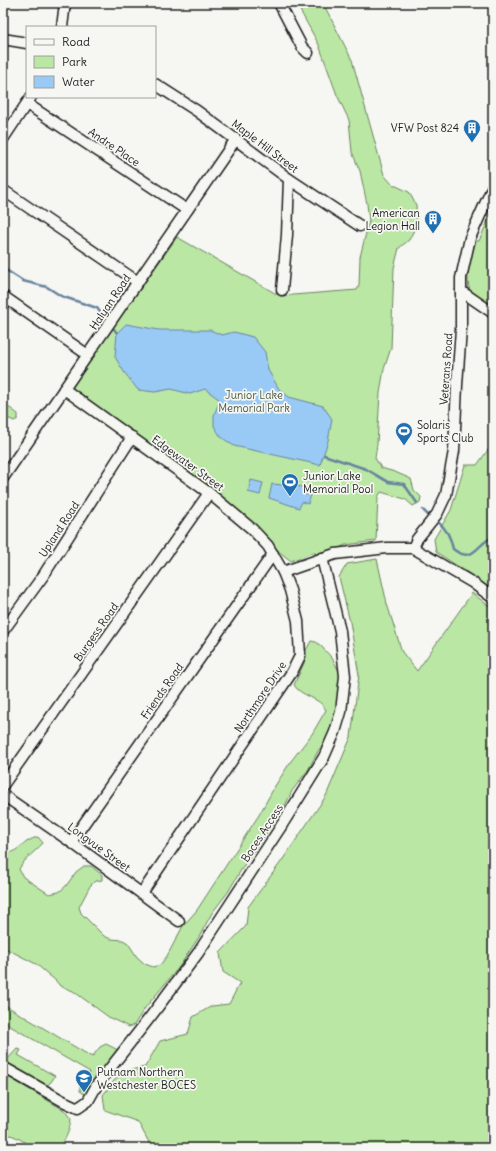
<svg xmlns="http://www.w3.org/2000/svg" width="496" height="1151" font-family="Delius,sans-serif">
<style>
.green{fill:#bae7a4;stroke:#6b8260}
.water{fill:#99caf5;stroke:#67849e}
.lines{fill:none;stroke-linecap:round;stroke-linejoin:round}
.stream{stroke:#67849e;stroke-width:2.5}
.minor-casing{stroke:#1c1c1c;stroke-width:13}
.minor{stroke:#f6f6f2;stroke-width:10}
.labels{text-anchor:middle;stroke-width:3.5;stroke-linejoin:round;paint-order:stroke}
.poi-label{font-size:11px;fill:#1c1c1c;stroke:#f6f6f2;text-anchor:start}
.street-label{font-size:11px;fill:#1c1c1c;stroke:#f6f6f2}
.park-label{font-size:11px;fill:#4b5945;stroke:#f6f6f2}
</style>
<rect width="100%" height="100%" fill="#f6f6f2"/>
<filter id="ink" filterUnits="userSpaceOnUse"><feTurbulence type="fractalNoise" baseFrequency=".025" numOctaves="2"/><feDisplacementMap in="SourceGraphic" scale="8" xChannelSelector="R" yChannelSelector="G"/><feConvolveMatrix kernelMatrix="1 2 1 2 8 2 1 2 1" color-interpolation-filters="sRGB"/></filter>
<g filter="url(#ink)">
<g class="green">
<polygon points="296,3 323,3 352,60 384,175 392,184 409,192 416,205 417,224 409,240 399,248 394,268 391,348 384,369 380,393 377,444 375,458 381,468 395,472 411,479 414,490 421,497 420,502 413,506 405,499 381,492 378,497 376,541 345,545 328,553 315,554 314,552 291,561 71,387 177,237 280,296 357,290 359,286 360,257 369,221 367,204 360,171 352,152 349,120 337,95 319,45"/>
<path d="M493,209V313C488,310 482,307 478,303C461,287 469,260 476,241H479Z"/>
<polygon points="3,403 18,414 18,419 14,421 3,416"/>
<polygon points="493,443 493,591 479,580 436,552 434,539 451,510 465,465 477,465"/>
<polygon points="377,559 387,604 402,652 417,671 472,593 493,609 493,1148 152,1148 138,1122 105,1110 103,1095 121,1072 145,1067 160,1041 188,1034 193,1017 212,1006 229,1004 240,983 223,972 220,953 246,926 248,907 281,862 326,796 351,737 359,675 350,622 339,577 347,564"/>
<path d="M311,641L316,642L321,646L332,658L340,673V694L335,719L324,743L318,751L308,770L292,791L283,810L247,860L228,892L212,913L199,937L179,967L145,1008L134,1025L129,1027L110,1018L73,991L60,986L56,981L36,964L3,947V854C18,854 23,840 38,837L43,843C34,853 26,857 19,869L23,877L49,894L59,892L66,886L76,872L84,866H91L102,875V880L95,881L90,886L79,907L81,913L104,936L111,939L123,940L128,943L137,957L145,964L153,967L160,965L167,956L183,926L197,910L259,815L275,786L291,761L312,734L326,710C320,697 301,697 294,685L304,663L306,650Z"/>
<polygon points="3,1004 92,1057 100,1047 106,1044 118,1050 86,1095 80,1091 80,1084 90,1072 3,1022"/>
<polygon points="17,1049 21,1050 18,1055 55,1076 51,1082 45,1087 6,1066 5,1062"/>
<path d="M5,1075L64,1110L71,1119C70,1130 66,1139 59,1148C52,1148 42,1150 36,1148C24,1144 17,1134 3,1134V1076Z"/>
</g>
<g class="water">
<polygon points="126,324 159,330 210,330 222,335 234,332 253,337 265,352 268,370 279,389 289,397 323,406 332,419 328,441 320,465 234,446 221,437 214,426 214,415 220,400 205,389 190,394 171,389 155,392 138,390 124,372 115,357 117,333"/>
<polygon points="251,480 263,483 260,495 248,492"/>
<polygon points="272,484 304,487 303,494 311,495 308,504 302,502 299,508 269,498"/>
</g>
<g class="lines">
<g class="stream">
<polyline points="3,268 23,281 47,287 61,296 97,308 105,319"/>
<polyline points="114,329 117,333"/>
<polyline points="324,455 366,469 388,482 404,484 417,503"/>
<polyline points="423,510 428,515"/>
<path d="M438,522C447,529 451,538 453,549C473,565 477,543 493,537"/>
</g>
<defs>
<g id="minor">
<polyline points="279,3 302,47 308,53"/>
<polyline points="62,27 65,3"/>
<polyline points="3,39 27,43"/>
<polyline points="155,84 197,111 289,179 360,226"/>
<polyline points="27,104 187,210"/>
<polyline points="3,139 31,97"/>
<polyline points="3,190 138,282"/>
<polyline points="282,290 287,235 289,179"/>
<polyline points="461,291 493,313"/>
<polyline points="3,296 88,355"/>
<polyline points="64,389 209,493 252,529 268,546 283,572 290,590 298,621 300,656 292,672 142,893"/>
<polyline points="3,478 236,139"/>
<polyline points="413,548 417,539 437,514 446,495 454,451 457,385 461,329 461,278 470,238 493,186"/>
<polyline points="283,572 335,554 387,548 413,548 473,583 493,598"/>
<polyline points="3,631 43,576 132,437"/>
<polyline points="3,785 209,493"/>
<polyline points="3,795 71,842 179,921"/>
<polyline points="71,842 273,554"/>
<polyline points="3,1067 63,1101 78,1108 88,1101 97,1085 151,1016 198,953 280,828 324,757 335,732 341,712 345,676 340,631 322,558"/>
</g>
</defs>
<use href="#minor" class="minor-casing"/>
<use href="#minor" class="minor"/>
</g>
</g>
<defs>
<symbol id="building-pin" viewBox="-11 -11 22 30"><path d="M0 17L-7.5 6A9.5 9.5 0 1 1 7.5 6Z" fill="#1f6fb2" stroke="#f6f6f2"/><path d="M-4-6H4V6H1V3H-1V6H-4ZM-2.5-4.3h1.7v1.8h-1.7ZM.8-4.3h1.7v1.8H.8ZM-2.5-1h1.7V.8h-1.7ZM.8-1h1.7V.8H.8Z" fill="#fff"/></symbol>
<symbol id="stadium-pin" viewBox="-11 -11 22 30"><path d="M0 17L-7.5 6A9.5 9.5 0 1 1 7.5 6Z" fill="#1f6fb2" stroke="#f6f6f2"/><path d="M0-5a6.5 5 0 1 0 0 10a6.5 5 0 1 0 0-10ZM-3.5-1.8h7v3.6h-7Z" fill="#fff"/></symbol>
<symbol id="school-pin" viewBox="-11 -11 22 30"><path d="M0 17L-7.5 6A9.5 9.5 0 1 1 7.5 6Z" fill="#1f6fb2" stroke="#f6f6f2"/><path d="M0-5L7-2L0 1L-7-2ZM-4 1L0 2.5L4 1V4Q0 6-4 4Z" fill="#fff"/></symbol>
</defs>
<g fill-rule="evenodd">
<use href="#building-pin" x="462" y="118" width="20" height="27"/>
<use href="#building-pin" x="423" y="209" width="20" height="27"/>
<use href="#stadium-pin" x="394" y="421" width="20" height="27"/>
<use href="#stadium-pin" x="280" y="472" width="20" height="27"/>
<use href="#school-pin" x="74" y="1068" width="20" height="27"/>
</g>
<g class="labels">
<g class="poi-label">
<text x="459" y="132" text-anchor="end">VFW Post 824</text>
<text x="420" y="217" text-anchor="end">American<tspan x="420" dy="13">Legion Hall</tspan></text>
<text x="417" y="429">Solaris<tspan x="417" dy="13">Sports Club</tspan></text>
<text x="303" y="480">Junior Lake<tspan x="303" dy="13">Memorial Pool</tspan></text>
<text x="97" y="1076">Putnam Northern<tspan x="97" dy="13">Westchester BOCES</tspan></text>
</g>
<g class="street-label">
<text transform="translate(265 146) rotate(37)" y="4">Maple Hill Street</text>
<text transform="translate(114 147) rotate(34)" y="4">Andre Place</text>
<text transform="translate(110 302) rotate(-56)" y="4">Halyan Road</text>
<text transform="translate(446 369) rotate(-86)" y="4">Veterans Road</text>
<text transform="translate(188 463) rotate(36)" y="4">Edgewater Street</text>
<text transform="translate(59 529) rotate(-57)" y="4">Upland Road</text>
<text transform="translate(96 632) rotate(-55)" y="4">Burgess Road</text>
<text transform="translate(162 691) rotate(-55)" y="4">Friends Road</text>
<text transform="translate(260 697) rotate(-56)" y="4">Northmore Drive</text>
<text transform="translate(262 833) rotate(-57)" y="4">Boces Access</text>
<text transform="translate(99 847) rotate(36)" y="4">Longvue Street</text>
</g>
<g class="park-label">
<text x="254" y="399">Junior Lake<tspan x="254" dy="13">Memorial Park</tspan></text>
</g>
</g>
<rect width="496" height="1151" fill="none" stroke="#f6f6f2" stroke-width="16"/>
<rect x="8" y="8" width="480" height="1135" fill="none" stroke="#1c1c1c" stroke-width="1.5" filter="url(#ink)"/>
<rect x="26" y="26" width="130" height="72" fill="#f6f6f2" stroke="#9f9f9c"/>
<rect x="34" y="39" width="20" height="6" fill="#f6f6f2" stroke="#9f9f9c"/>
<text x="62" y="46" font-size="12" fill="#1c1c1c">Road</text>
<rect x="34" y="56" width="20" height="12" fill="#bae7a4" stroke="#9f9f9c"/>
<text x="62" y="66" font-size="12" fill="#1c1c1c">Park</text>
<rect x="34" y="76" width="20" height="12" fill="#99caf5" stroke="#9f9f9c"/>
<text x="62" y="86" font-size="12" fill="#1c1c1c">Water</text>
</svg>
